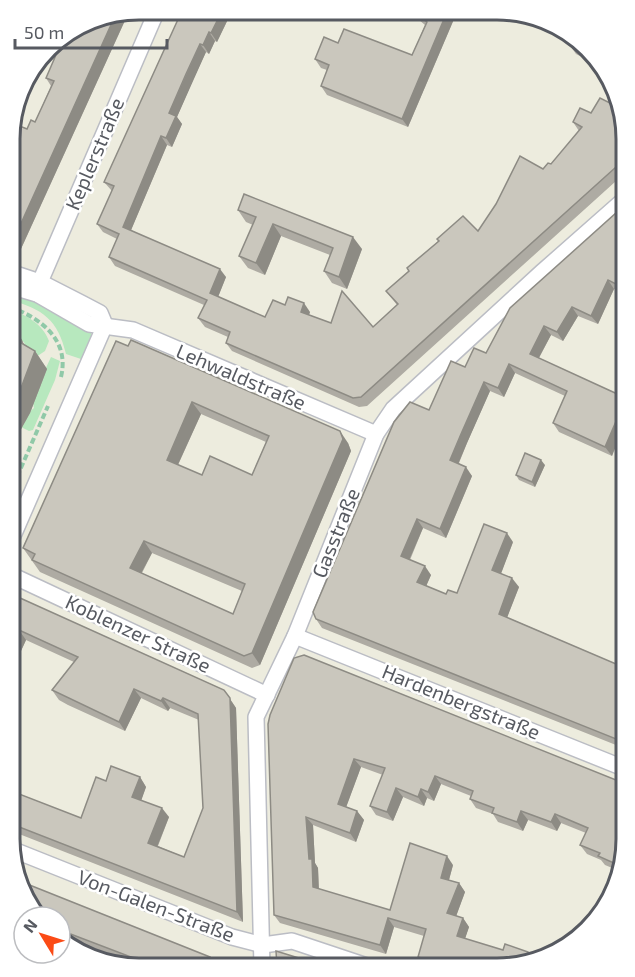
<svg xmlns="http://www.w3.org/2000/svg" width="635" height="977" font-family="'Exo 2',sans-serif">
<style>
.green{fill:#b7e8be}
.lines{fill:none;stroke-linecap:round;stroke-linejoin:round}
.minor-casing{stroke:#bbbdc4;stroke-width:18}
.path{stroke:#90c9a8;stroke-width:4;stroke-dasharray:6 3;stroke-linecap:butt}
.minor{stroke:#fff;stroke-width:15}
.wall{fill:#aeaba3;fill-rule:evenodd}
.shaded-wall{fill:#8d8b84}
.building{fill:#cac7bd;stroke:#8d8b84;stroke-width:1.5;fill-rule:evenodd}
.labels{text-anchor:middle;stroke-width:5;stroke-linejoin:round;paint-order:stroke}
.street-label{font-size:20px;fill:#575a61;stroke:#fff}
.rim{fill:none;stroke:#575a61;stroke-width:3}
</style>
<rect width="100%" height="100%" fill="#edecde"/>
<g class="green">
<path d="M10,290L15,291L91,331V345L84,360L66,354C58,320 43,309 10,300Z"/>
<path d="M10,309C26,315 43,324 49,341L45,351L33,359L28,357L24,342L10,336Z"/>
<polygon points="51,357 60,361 55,380 33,430 29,431 21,427 26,415 34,408 32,398"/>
</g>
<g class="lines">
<defs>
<g id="minor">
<polyline points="10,272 40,282 83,304 100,313 105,325"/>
<polyline points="10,286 37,294 89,324 133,330 376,434"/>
<polyline points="37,294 40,282 155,15"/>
<polyline points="9,545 105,325"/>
<polyline points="9,574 267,695"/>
<polyline points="295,636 626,769"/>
<polyline points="11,849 232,937 263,945 292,941 373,968"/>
<polyline points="262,967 256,717 295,636 376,434 393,409 542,272 626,198"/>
</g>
</defs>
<use href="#minor" class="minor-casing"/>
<g class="path">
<path d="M10,307C41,318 70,340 61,377"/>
<polyline points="10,493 48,406"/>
</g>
<use href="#minor" class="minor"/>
</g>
<g class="wall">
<polygon points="457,12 408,127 327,95 321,86 327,70 321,68 315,59 338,43 412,55 425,25 412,14 407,13"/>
<polygon points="180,15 230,15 217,42 215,41 209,54 206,52 192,82 177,117 182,124 172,147 167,145 131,230 226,277 218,297 265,317 285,305 310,312 309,315 331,323 373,327 397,305 386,291 409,271 438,241 437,239 478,231 543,169 551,164 579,131 573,122 626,139 626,172 367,406 359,407 232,351 226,343 228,337 205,327 198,318 204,305 115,266 109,257 117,239 103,232 97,224 112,191 104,182"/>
<polygon points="97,16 127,16 20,251 10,247 10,122 27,129 35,122 51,86 46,78"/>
<polygon points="545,22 576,36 599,66 576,54 569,44 573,38"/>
<polygon points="626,204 626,295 614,289 598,324 578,316 563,341 551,335 539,358 626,398 612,456 559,432 553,423 565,396 515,373 504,397 490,391 467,443 459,463 472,476 446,538 423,528 410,560 431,575 426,586 446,594 457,593 513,542 501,573 519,587 507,617 623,667 626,667 626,749 322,628 316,619 429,410 465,367 486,353"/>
<polygon points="238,210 362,249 347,289 332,283 324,271 330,255 281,236 265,275 248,268 239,256 253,225 246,222"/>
<polygon points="10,323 22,340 24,344 35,351 47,369 30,413 20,431 18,430 13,446 10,447"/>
<path d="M116,341L348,443L351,451L260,665L252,668L40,572L23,548ZM201,414L266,442L252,475H202L178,465ZM152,553L242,591L233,614L142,573Z"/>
<polygon points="545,465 535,487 519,480 516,475"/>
<polygon points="9,593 224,690 236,708 243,922 9,830 9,790 81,818 106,781 140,777 146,787 141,800 169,817 158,846 184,857 203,808 199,720 170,708 168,711 141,698 125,731 68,705 59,700 52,690 74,662 26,640 15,664 20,670 9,693"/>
<polygon points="294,658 626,847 617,870 605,865 601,860 587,854 580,845 586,833 561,823 557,831 528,820 523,831 498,822 493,814 476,808 470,799 471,796 441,784 434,801 427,798 424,806 403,797 393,821 376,815 370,806 383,775 361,767 346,807 357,811 364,820 356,842 313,825 315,863 318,868 319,889 390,910 453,865 449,880 459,883 465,892 456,916 463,918 469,927 465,938 497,968 432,968 424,965 418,957 424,936 394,927 386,954 280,923 274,915"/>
<polygon points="60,917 217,966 216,967 140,967 60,936"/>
</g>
<g class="shaded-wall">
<polygon points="447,12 457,12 408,127 402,119"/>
<polygon points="220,15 230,15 217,42 211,33"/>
<polygon points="115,16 127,16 20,251 13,241"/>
<polygon points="209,32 215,41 209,54 203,45"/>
<polygon points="200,44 206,52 177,117 182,124 172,147 166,138 169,113"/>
<polygon points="161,136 167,145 129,235 123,227"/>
<polygon points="273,224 281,236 265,275 256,263"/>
<polygon points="353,237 362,249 347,289 339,277"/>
<polygon points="220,269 226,277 216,302 210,293"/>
<polygon points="608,280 614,289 598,324 591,316"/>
<polygon points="304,303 310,312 307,320 301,312"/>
<polygon points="572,307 578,316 563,341 557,332"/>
<polygon points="10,323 22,340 28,357 16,340"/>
<polygon points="544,326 551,335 536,363 530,354"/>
<polygon points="35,351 47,369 30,413 20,431 10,416 10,410"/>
<polygon points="509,364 515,373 504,397 498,388"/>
<polygon points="484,382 490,391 467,443 456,469 450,460 461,434"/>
<polygon points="626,398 626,422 612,456 605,447"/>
<polygon points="192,402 201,414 175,471 167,460"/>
<polygon points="10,419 18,430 13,446 10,441"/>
<polygon points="340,431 348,443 351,451 260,665 252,653"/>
<polygon points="541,460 545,465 535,487 532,482"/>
<polygon points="466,467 472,476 446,538 440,529"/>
<polygon points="417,519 423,528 407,565 401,556"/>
<polygon points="507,533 513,542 499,579 492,570"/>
<polygon points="144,541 152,553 138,579 130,568"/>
<polygon points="425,566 431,575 424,591 417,582"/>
<polygon points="512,578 519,587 505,623 499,614"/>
<polygon points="19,630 26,640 15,664 20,670 9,693 9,651"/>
<polygon points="134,689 141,698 125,731 119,722"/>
<polygon points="224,690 236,708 243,922 237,912"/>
<polygon points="163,698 170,708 168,711 161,701"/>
<polygon points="354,759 361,767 344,813 338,804"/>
<polygon points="435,776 441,784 434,801 428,792"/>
<polygon points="140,777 146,787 139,807 132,797"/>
<polygon points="396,788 403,797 393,821 387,812"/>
<polygon points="421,789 427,798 424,806 418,797"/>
<polygon points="162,808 169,817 155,852 148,843"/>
<polygon points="357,811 364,820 356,842 350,833"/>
<polygon points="521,811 528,820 523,831 517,822"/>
<polygon points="555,814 561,823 557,831 551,822"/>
<polygon points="306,817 313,825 315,863 318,868 319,896 313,887 309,859"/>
<polygon points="620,854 622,857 618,867 616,864"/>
<polygon points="447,856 453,865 447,887 441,878"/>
<polygon points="459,883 465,892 454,922 447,913"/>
<polygon points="388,918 394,927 386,954 380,945"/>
<polygon points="463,918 469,927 463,945 457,936"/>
<polygon points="528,952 534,961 528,962 526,959"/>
<polygon points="210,957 217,966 216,967 206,967"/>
</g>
<g class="building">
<polygon points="447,12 402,119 321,86 329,65 315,59 324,37 338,43 344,29 412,55 427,22 415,13"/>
<polygon points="180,15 220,15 211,33 209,32 203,45 200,44 186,74 169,113 176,116 166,138 161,136 123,227 220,269 210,293 265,317 273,300 285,305 288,297 304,303 301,312 331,323 342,291 373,327 398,304 386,291 409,271 407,268 439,241 437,239 463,216 478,231 496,204 520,156 543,169 548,163 551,164 582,127 573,122 580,108 591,113 600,98 620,108 626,139 626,158 361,397 353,398 226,343 230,332 198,318 207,300 109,257 119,234 97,224 114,186 104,182"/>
<polygon points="97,16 115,16 13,241 10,240 10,122 27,129 31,120 35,122 54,81 46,78 65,34"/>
<polygon points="574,35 576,36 591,56 569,44"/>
<polygon points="244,194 353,237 339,277 324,271 333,248 273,224 256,263 239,256 256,217 238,210"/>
<polygon points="626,204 626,289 608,280 591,316 572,307 557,332 544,326 530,354 626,398 605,447 553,423 567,391 509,364 498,388 484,382 461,434 450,460 466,467 440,529 417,519 401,556 425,566 417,582 446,594 448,590 457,593 484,524 507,533 492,570 512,578 499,614 623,667 626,667 626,743 316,619 313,612 394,422 410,402 429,410 451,361 465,367 474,348 486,353 510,308"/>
<polygon points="10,323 16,340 35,351 18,396 10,410"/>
<path d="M131,340L340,431L343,439L252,653L244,656L32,560L35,554L23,548L116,341L128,346ZM192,402L269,436L252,475L210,456L202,475L167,460ZM144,541L245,584L233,614L130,568Z"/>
<polygon points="525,453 541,460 532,482 516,475"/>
<polygon points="9,593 224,690 230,698 237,912 9,823 9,790 81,818 96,777 106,781 111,766 140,777 132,797 162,808 148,843 184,857 203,808 198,714 163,698 161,701 134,689 119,722 52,690 78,657 19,630 9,651"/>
<polygon points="304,655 626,784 626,847 623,855 620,854 616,864 598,856 600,853 580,845 588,828 555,814 551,822 521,811 517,822 492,813 494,808 470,799 473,791 435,776 428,792 421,789 418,797 396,788 387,812 370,806 385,768 354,759 338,804 357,811 350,833 306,817 309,859 312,859 313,887 390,910 410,843 447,856 441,878 459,883 447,913 463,918 457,936 503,950 505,944 528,952 526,959 532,961 497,968 456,968 418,957 426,929 388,918 380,945 274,915 268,724 270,715 294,658"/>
<polygon points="9,659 13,661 9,668"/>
<polygon points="17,880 210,957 206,967 157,967 60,930 60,917 41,917 19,888"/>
<polygon points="276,951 328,967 277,967"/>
</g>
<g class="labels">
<g class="street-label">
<text transform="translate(95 154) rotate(-67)" y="7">Keplerstraße</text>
<text transform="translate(241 377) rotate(23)" y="7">Lehwaldstraße</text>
<text transform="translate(336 533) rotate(-68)" y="7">Gasstraße</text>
<text transform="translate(138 634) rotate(25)" y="7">Koblenzer Straße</text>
<text transform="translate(461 702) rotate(22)" y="7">Hardenbergstraße</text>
<text transform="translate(156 906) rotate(21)" y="7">Von-Galen-Straße</text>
</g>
</g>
<path d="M0 0H635V977H0ZM139 20H497A119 119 0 0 1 616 139V839A119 119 0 0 1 497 958H139A119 119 0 0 1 20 839V139A119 119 0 0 1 139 20Z" fill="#fff" fill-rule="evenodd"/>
<path class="rim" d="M139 20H497A119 119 0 0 1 616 139V839A119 119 0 0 1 497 958H139A119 119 0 0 1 20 839V139A119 119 0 0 1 139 20Z"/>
<g transform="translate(42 935) rotate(308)"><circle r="28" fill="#ffffff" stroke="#bcbdc0" stroke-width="1.5"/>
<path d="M0-4.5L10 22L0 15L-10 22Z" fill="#fb4b16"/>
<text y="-9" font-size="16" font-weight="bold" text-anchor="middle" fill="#575a61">N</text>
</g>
<path d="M15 39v9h152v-9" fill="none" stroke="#575a61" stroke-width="3"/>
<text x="24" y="39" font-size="18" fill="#575a61" stroke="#ffffff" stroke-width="4.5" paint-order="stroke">50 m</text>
</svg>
